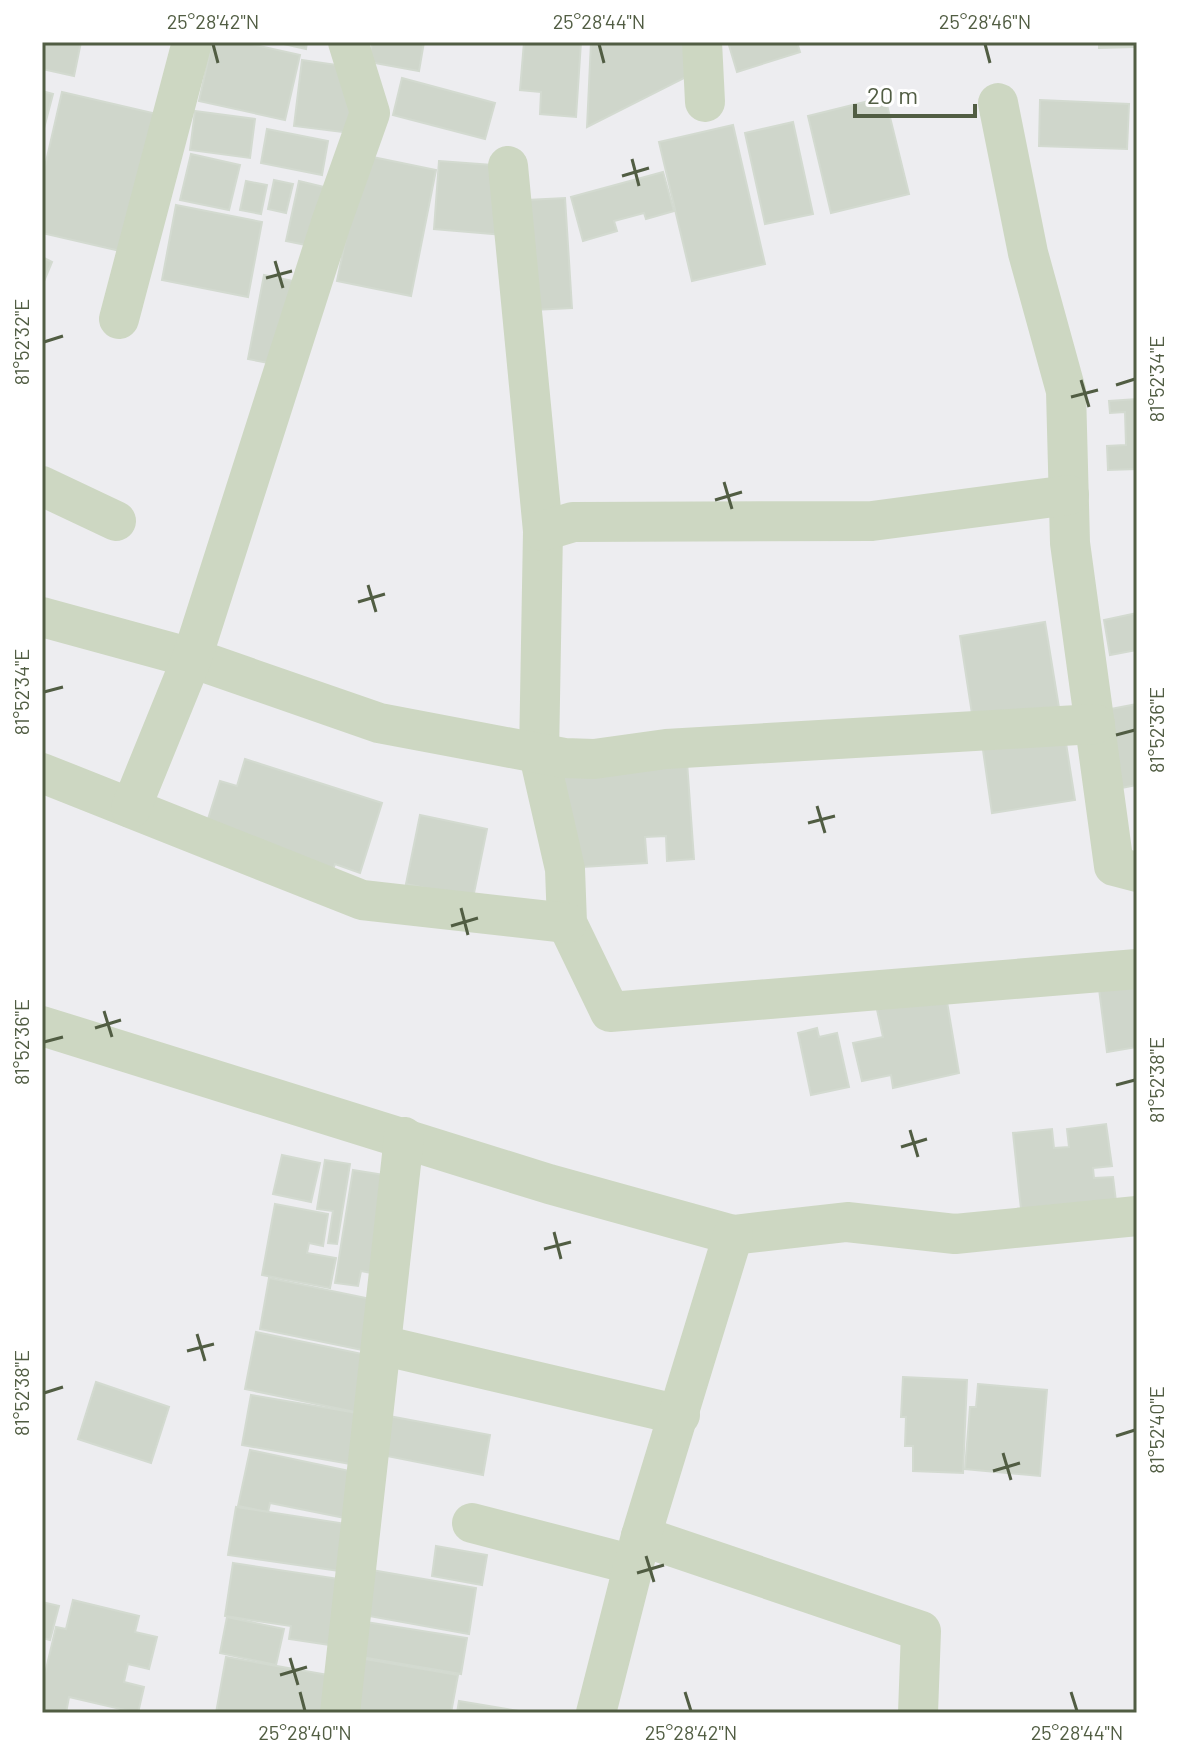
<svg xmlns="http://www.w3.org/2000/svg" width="1179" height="1755" font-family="Barlow,sans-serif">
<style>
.building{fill:#cfd6cb;stroke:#d3dad0;stroke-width:2}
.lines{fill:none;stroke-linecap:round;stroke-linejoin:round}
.minor{stroke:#cdd7c2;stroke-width:40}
.ticks{fill:none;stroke:#515d43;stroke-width:3}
.neatline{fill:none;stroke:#515d43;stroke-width:3}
.ticks-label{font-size:20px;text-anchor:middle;fill:#515d43}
</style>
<rect width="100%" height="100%" fill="#ededf0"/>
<g class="building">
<polygon points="42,42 81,42 74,76 42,69"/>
<polygon points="212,42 242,42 300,55 285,120 199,101"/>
<polygon points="275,42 307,42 306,49"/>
<polygon points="372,42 424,42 419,71 369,62"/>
<polygon points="524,42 581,42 576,117 540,114 541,92 520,90"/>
<polygon points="591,42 702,42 704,68 587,127"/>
<polygon points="728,42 797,42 800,52 737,72"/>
<polygon points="1099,42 1133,42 1133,47 1099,48"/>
<polygon points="302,60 358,68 350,133 294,126"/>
<polygon points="402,78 495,103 485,139 393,115"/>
<polygon points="42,91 53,94 42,136"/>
<polygon points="62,92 161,115 129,253 42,233 42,179"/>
<polygon points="885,97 909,194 831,213 808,116"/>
<polygon points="1040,100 1129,104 1127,149 1039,146"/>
<polygon points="195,111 255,119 250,158 190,150"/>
<polygon points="793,122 813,214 765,224 745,133"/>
<polygon points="733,125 765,264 692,281 659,142"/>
<polygon points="267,129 328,141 322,175 261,163"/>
<polygon points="191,154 240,165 229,210 180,200"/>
<polygon points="363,155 436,170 411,296 337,281"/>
<polygon points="439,161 521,167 516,236 434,229"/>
<polygon points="663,172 674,211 646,219 644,213 614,221 617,231 583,241 571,197"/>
<polygon points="274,180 293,184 286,213 268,209"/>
<polygon points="246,181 267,185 261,214 240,210"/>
<polygon points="299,181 324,187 311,246 286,241"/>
<polygon points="565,198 572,308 533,310 527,200"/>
<polygon points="176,205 262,222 248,297 162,280"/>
<polygon points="42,257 52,262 42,286"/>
<polygon points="264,275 317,286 300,369 248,359"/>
<polygon points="1137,399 1137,469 1108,470 1107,446 1126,445 1125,412 1110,413 1109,401"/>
<polygon points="1137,613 1137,650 1110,655 1104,620"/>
<polygon points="1045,622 1061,720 975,733 960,636"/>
<polygon points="1137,704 1137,785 1116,789 1100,711"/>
<polygon points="1065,737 1075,800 992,813 982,743"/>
<polygon points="245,759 382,803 360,873 335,864 330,878 202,838 220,781 237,786"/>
<polygon points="687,762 694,859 667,861 666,836 645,837 647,863 566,868 546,772"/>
<polygon points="420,815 487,829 473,898 406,884"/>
<polygon points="1137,976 1137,1047 1107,1052 1098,981"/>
<polygon points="945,990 959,1073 893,1088 891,1075 862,1081 853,1043 883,1037 876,1005"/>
<polygon points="817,1028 819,1037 837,1033 849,1087 811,1095 798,1033"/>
<polygon points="1106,1124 1112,1166 1093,1168 1094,1178 1113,1177 1118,1218 1023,1228 1013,1133 1052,1129 1054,1148 1069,1147 1067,1129"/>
<polygon points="282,1155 320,1163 311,1202 273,1194"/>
<polygon points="325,1160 350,1164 337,1244 328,1243 333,1211 317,1209"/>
<polygon points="353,1170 397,1177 382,1275 361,1271 358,1286 335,1283"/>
<polygon points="275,1204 328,1214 323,1246 309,1243 307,1253 336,1258 330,1288 262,1275"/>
<polygon points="269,1278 371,1299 372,1352 260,1329"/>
<polygon points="256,1332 367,1355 355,1412 245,1389"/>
<polygon points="903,1377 967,1380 963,1473 913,1471 913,1446 905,1446 906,1417 901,1417"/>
<polygon points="96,1382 169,1407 151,1463 78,1439"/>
<polygon points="978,1384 1047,1390 1040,1476 965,1469 970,1407 976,1407"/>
<polygon points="251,1395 363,1414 362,1466 242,1445"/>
<polygon points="389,1416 490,1435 483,1475 382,1455"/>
<polygon points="250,1450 359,1473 350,1519 270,1503 268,1512 238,1506"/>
<polygon points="236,1507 353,1525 347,1572 228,1555"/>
<polygon points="436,1546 487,1555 482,1585 432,1576"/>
<polygon points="233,1563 346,1580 337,1646 289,1639 291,1626 225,1616"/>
<polygon points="366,1569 476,1588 469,1634 358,1614"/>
<polygon points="73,1600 139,1616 135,1632 157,1637 149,1669 128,1664 124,1682 144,1687 138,1713 69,1697 66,1713 42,1713 42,1686 56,1627 66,1629"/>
<polygon points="42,1602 59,1606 50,1640 42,1638"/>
<polygon points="227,1617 284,1629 276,1665 220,1653"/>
<polygon points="366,1622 467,1638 461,1674 361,1657"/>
<polygon points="226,1657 340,1677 334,1713 216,1713"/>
<polygon points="365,1659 458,1675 451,1713 355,1713"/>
<polygon points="459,1701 531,1713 457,1713"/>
</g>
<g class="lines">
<g class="minor">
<polyline points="702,42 705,102"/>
<polyline points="998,103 1028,253 1066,391 1070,543 1114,866 1137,872"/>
<polyline points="508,166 543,531 539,755 565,869 567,923 610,1012 1137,969"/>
<polyline points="119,319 192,42"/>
<polyline points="42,486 116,521"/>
<polyline points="543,531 573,522 872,521 1069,495"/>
<polyline points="42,617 192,658 379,723 564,758 594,759 666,749 1095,724"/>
<polyline points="42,773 362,900 567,923"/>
<polyline points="131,808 192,658 331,223 370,113 348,42"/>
<polyline points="42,1026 549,1184 733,1235 847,1222 955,1234 1137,1216"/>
<polyline points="381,1345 680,1415"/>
<polyline points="472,1523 634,1565"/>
<polyline points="641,1536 921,1631 918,1713"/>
<polyline points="340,1713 404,1137"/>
<polyline points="596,1713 641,1536 733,1235"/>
</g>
</g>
<path class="ticks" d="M213,44L218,63M599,44L604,63M985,44L990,63M632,159L639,186M622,176L649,168M275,261L283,288M266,278L292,271M44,342L63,336M1081,380L1089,407M1116,385L1135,379M1071,397L1098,390M724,482L732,509M715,500L742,492M368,585L376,612M358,602L385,594M44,692L63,687M1116,735L1135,730M817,806L825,833M808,823L835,816M461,908L468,935M451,926L478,918M104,1011L112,1037M95,1028L121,1020M44,1042L63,1037M1116,1085L1135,1080M910,1130L918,1157M901,1147L927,1139M554,1232L561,1259M544,1249L571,1242M197,1334L205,1361M187,1351L214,1344M44,1393L63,1387M1116,1436L1135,1430M1003,1453L1011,1480M993,1471L1020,1463M646,1556L654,1582M637,1573L664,1565M290,1658L298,1685M280,1675L307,1667M300,1692L305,1711M685,1692L691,1711M1071,1692L1077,1711"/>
<rect width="1179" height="1755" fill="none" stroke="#ffffff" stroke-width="88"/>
<path d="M855 104v12h120v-12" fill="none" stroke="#515d43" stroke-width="4"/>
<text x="867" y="104" font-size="24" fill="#515d43" stroke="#ffffff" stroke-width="6" paint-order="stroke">20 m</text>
<rect x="44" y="44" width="1091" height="1667" class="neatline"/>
<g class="ticks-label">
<text x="213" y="29">25°28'42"N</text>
<text x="599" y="29">25°28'44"N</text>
<text x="985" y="29">25°28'46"N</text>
<text transform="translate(22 342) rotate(-90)" y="7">81°52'32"E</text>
<text transform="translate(1157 379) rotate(-90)" y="7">81°52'34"E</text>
<text transform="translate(22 692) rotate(-90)" y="7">81°52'34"E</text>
<text transform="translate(1157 730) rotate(-90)" y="7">81°52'36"E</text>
<text transform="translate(22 1042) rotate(-90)" y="7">81°52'36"E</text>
<text transform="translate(1157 1080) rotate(-90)" y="7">81°52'38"E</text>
<text transform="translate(22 1393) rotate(-90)" y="7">81°52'38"E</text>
<text transform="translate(1157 1430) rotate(-90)" y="7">81°52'40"E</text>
<text x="305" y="1740">25°28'40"N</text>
<text x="691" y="1740">25°28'42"N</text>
<text x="1077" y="1740">25°28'44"N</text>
</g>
</svg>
